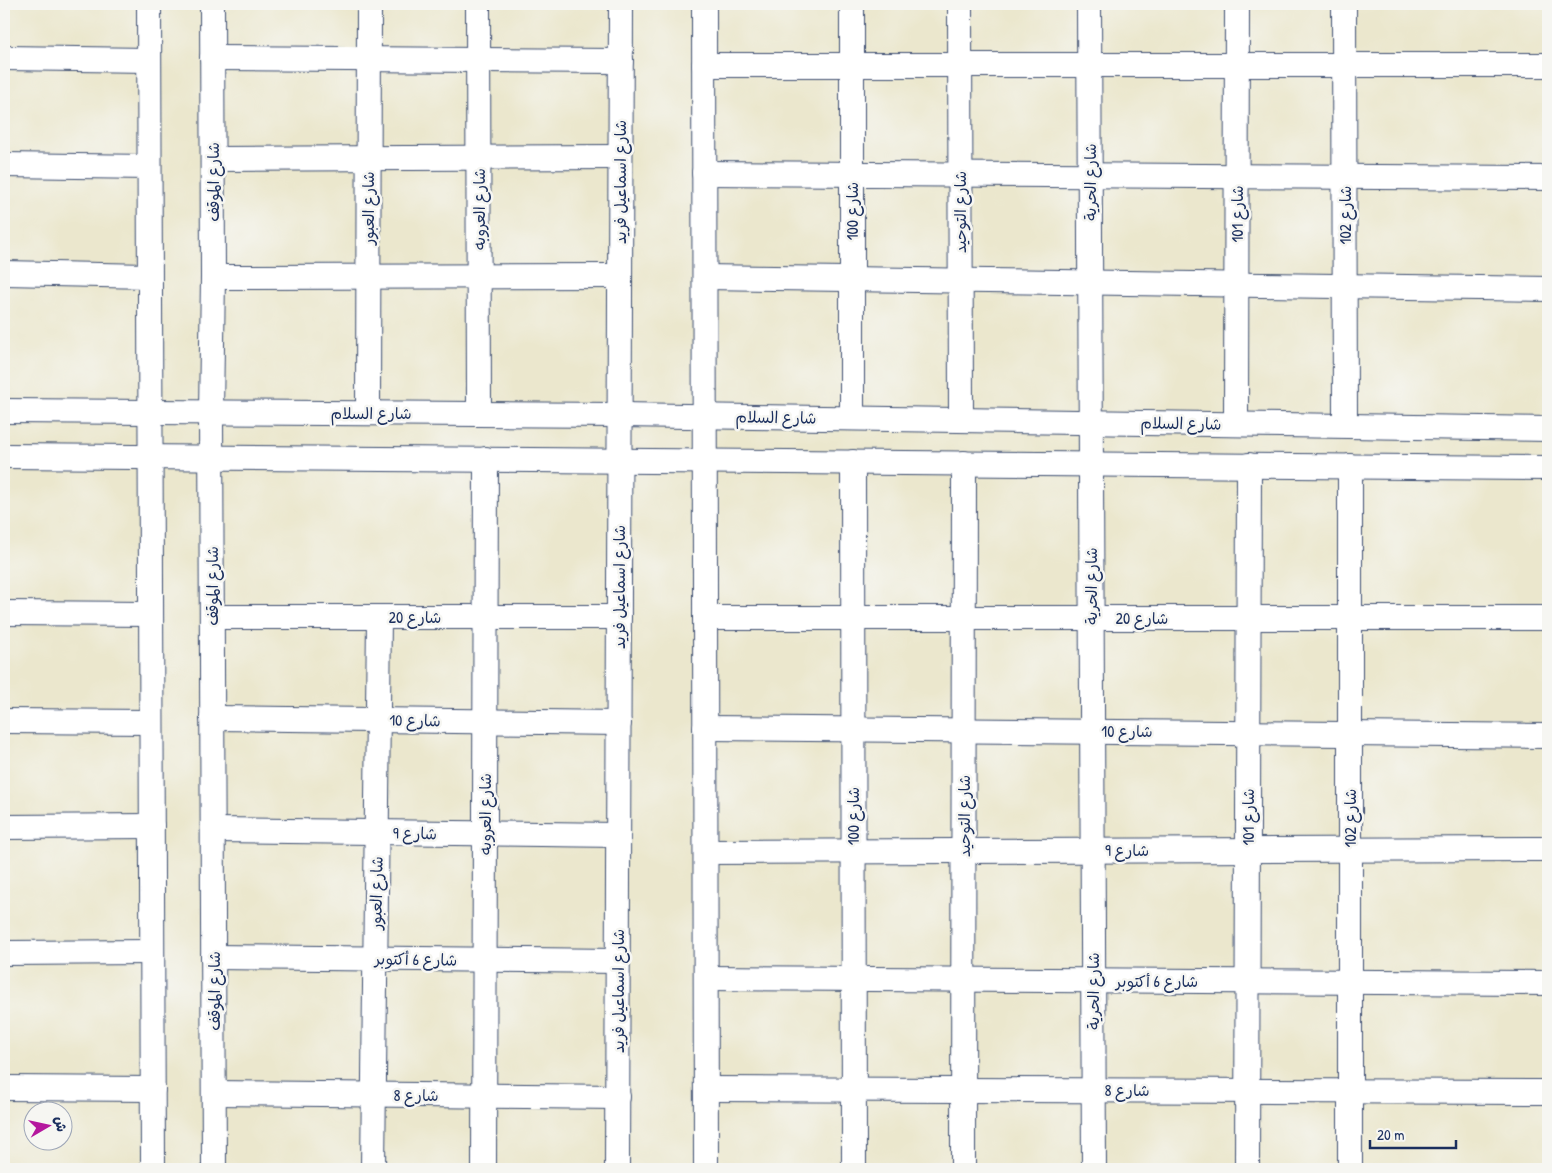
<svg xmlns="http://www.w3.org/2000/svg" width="1552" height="1173" font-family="'Patrick Hand','Playpen Sans Arabic',sans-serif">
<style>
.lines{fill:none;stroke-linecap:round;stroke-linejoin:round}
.minor-casing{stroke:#3a4b6f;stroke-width:26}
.minor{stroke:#fff;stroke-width:24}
.labels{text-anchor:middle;stroke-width:5;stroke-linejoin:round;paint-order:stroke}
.street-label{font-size:16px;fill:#1b2f5e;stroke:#f6f6f2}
</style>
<rect width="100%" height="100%" fill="#f6f6f2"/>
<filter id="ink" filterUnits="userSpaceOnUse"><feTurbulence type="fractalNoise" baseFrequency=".02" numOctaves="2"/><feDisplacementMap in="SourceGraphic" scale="10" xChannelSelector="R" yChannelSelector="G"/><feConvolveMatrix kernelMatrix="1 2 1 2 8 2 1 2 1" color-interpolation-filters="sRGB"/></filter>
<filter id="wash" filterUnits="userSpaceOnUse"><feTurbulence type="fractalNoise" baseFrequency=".0096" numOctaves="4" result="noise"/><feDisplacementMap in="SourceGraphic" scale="20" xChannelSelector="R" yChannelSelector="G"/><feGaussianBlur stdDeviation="1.12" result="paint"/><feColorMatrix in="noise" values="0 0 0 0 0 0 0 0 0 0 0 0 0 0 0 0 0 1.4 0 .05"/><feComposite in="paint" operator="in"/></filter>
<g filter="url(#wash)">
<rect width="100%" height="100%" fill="#ebe7cd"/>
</g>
<g filter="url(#ink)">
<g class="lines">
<defs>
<g id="minor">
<polyline points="149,4 153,1169"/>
<polyline points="212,4 213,277 211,412 214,1169"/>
<polyline points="478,4 479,414"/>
<polyline points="704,4 706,1169"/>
<polyline points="852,4 852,418"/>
<polyline points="960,4 961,420"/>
<polyline points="1089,4 1094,1169"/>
<polyline points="1344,4 1345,425"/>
<polyline points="4,58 149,60"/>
<polyline points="212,58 621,61"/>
<polyline points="704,65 1548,65"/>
<polyline points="213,159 620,157"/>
<polyline points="4,165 149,167"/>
<polyline points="704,173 1548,178"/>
<polyline points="4,273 149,276"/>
<polyline points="213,277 620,276"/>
<polyline points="705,277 1548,289"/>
<polyline points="4,411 620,415 1548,429"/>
<polyline points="368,413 369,4"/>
<polyline points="1236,424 1237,4"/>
<polyline points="4,456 1548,468"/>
<polyline points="853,462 854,1169"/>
<polyline points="1350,466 1350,1169"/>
<polyline points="4,613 151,614"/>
<polyline points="212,617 619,617"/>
<polyline points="705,618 1548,618"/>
<polyline points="212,718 619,723"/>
<polyline points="4,721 151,722"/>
<polyline points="705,728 1548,736"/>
<polyline points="4,827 152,826"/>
<polyline points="213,830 618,835"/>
<polyline points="706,852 1548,849"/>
<polyline points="4,953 152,952"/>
<polyline points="213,957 618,961"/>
<polyline points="706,978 1548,983"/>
<polyline points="4,1088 153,1089"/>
<polyline points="706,1089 1548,1092"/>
<polyline points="214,1093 618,1097"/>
<polyline points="373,1169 379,617"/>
<polyline points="484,1169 486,459"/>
<polyline points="617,1169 621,4"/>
<polyline points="963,1169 964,463"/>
<polyline points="1247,1169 1249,465"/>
</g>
</defs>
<use href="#minor" class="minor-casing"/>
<use href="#minor" class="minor"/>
</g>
</g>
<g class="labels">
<g class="street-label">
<text transform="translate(213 182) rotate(-90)" y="6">شارع الموقف</text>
<text transform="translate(620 182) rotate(-90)" y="6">شارع اسماعيل فريد</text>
<text transform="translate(1090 182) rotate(-90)" y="6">شارع الحرية</text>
<text transform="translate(368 208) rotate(-90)" y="6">شارع العبور</text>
<text transform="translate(479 209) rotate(-90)" y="6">شارع العروبه</text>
<text transform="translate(852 211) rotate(-90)" y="6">شارع 100</text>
<text transform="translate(960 212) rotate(-90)" y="6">شارع التوحيد</text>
<text transform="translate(1237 214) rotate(-90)" y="6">شارع 101</text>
<text transform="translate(1345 215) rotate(-90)" y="6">شارع 102</text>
<text x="371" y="419">شارع السلام</text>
<text transform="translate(776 417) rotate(1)" y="6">شارع السلام</text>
<text transform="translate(1181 423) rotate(1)" y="6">شارع السلام</text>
<text transform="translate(212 586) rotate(-90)" y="6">شارع الموقف</text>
<text transform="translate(1091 586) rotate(-90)" y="6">شارع الحرية</text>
<text transform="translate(619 587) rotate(-90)" y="6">شارع اسماعيل فريد</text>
<text x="415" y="623">شارع 20</text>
<text x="1142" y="624">شارع 20</text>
<text transform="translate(415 720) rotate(1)" y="6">شارع 10</text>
<text x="1127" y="737">شارع 10</text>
<text transform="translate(485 814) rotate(-90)" y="6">شارع العروبه</text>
<text transform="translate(853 816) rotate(-90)" y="6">شارع 100</text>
<text transform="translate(964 816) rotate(-90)" y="6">شارع التوحيد</text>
<text transform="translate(1248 817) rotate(-90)" y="6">شارع 101</text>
<text transform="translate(1350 818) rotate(-90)" y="6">شارع 102</text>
<text transform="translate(415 833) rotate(1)" y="6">شارع 9</text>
<text x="1127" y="856">شارع 9</text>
<text transform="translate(376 893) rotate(-89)" y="6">شارع العبور</text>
<text transform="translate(416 959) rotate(1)" y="6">شارع 6 أكتوبر</text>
<text x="1157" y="987">شارع 6 أكتوبر</text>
<text transform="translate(214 991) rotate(-90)" y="6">شارع الموقف</text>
<text transform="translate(618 991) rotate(-90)" y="6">شارع اسماعيل فريد</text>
<text transform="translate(1093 991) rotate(-90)" y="6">شارع الحرية</text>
<text x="1127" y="1096">شارع 8</text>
<text x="416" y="1101">شارع 8</text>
</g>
</g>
<rect width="1552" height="1173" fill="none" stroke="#f6f6f2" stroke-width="20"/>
<g transform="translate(48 1126) rotate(81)"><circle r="24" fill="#f6f6f2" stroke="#9ea6b7"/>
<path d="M0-4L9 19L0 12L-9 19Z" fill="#b5179e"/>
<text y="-8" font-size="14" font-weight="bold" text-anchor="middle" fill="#1b2f5e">ش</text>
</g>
<path d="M1370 1140v8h86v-8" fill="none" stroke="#1b2f5e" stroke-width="2.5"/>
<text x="1377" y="1140" font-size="15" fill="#1b2f5e" stroke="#f6f6f2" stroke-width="4" paint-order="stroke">20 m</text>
</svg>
